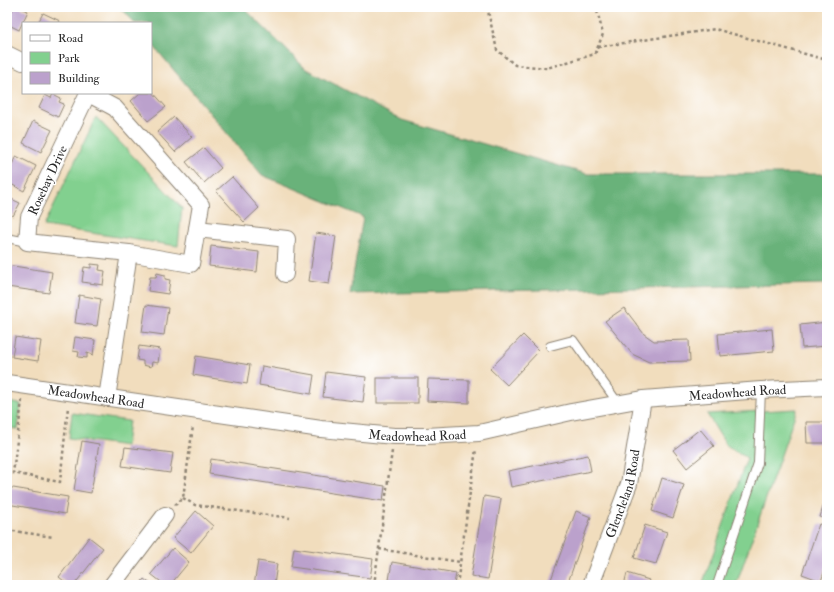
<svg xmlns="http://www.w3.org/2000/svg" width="834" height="592" font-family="'IM FELL Double Pica',serif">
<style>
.green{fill:#82d08f;stroke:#567e5d}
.forest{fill:#69b27a;stroke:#4a6e52}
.building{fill:#bba1cc}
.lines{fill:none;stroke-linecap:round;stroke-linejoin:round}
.lane-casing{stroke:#8e8474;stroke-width:10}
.street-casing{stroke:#8e8474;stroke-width:18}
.path{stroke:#8e8474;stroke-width:2.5;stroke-dasharray:3 3;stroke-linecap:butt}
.lane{stroke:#fff;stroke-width:8}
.street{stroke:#fff;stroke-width:16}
.labels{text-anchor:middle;stroke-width:3;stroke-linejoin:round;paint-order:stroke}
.street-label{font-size:13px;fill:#2b2b2b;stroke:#fff}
</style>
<rect width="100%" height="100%" fill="#fff"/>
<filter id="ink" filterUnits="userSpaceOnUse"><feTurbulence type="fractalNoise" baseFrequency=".025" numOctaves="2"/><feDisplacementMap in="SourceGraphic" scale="8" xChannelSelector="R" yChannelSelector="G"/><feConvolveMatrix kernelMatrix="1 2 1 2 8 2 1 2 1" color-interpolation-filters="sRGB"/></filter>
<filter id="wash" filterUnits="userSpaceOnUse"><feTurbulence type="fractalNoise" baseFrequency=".012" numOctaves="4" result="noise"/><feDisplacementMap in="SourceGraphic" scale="16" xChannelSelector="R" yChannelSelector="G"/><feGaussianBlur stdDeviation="0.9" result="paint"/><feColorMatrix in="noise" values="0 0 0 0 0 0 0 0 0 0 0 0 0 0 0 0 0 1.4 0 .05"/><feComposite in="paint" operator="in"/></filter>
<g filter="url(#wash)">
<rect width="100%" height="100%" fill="#f1ddbd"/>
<g class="green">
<polygon points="96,117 182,208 178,246 44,226"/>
<polygon points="7,402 21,404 18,429 7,428"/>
<polygon points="797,409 736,585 702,585 747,458 726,445 707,414"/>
<polygon points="72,413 129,421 126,446 69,438"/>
</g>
<polygon class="forest" points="117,7 243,7 306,69 402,120 587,174 827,174 827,284 350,294 363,217 262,175 151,43 151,23 134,23 126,13"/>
<g id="blocks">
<g class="building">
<polygon points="14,7 19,7 28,11 19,30 7,24 8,19 7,18 7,12 8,9 12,11"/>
<polygon points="43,13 60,21 59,23 38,23"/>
<polygon points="151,90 166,107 148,121 131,101 140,93 151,93"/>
<polygon points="53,94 61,98 59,102 64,104 58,117 39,108 45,95 51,98"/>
<polygon points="174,117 192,137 175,152 157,132"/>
<polygon points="33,121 52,130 41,152 23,143"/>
<polygon points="204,148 221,168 204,183 186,162"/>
<polygon points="16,156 36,166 24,191 7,182 7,175"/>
<polygon points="232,177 259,208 244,222 216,191"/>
<polygon points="7,197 20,203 13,216 8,214 7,216"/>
<polygon points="316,233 336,236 329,284 309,281"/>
<polygon points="211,246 259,252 257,272 209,266"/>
<polygon points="91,264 100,265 99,270 105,271 103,285 82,282 84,267 91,268"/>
<polygon points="7,265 52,272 49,293 7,287"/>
<polygon points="157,273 165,275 165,279 170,280 168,294 148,291 150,277 156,277"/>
<polygon points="79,295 101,299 97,326 75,323"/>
<polygon points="146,305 168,308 164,335 142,332"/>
<polygon points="624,308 644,334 654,341 689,340 690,361 649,362 632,354 605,321"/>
<polygon points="827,322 827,346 802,348 800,325"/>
<polygon points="772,329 774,351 720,356 718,334"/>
<polygon points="523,335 539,351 507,385 490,369"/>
<polygon points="15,337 41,341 38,361 12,357"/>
<polygon points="75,337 95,340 93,355 87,353 87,358 78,357 79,352 73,351"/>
<polygon points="139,346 160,349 158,363 152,362 151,367 143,365 143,361 137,360"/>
<polygon points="196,356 250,365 247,384 193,375"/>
<polygon points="262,366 314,375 311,394 259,385"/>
<polygon points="326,372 366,377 363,402 323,397"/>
<rect x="377" y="378" width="41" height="25"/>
<polygon points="428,379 469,380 469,403 427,401"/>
<polygon points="806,422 827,422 827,443 807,443"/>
<polygon points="700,429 714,446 687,468 673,450"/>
<polygon points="82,441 99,444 91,493 74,490"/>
<polygon points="125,447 173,453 170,473 122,466"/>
<polygon points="588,455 591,471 511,487 508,471"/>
<polygon points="211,459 385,486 383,501 209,474"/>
<polygon points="662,478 684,485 673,518 652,511"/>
<polygon points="7,487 68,497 65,514 7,504"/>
<polygon points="827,494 827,519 820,517"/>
<polygon points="484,496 501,499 488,579 471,576"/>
<polygon points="196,511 213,526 191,553 173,538"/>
<polygon points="576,511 591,517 567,585 549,585"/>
<polygon points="819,524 827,526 827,564 821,581 802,574"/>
<polygon points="645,525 667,532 656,564 634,558"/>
<polygon points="89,537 103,548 74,585 69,585 59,577"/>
<polygon points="173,548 189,562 170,585 165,585 151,574"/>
<polygon points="294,548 373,559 370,578 291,567"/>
<polygon points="258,561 277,564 274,585 254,585"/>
<polygon points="392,562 456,573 454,585 417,585 389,580"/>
<polygon points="627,573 649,580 647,585 624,585"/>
<polygon points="144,579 152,585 139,585"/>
</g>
</g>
</g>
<g filter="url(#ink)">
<use href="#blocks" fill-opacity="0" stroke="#8e8474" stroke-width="1"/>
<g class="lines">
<defs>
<g id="lane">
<polyline points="7,238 27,242"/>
<polyline points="550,346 573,340 618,403"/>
<polyline points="717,585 758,463 761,390"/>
</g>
<g id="street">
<polyline points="7,54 23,62"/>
<polyline points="87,93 115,108 201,205 191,264 129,253 107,398"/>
<polyline points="88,93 29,217 27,242 129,253"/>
<polyline points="197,229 287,239 285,274"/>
<path id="s1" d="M7,383L321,429L394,436H426L479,433L571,412L643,399L761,390L827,387"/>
<polyline points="112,585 165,515"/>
<path id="s2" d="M591,585L629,484L643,399"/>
</g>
</defs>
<use href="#lane" class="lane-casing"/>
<use href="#street" class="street-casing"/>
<g class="path">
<polyline points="487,7 497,50 515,65 547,68 595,54 603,34 596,7"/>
<polyline points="598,47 715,29 827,60"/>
<polyline points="22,400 13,473 60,482 68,407"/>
<polyline points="183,498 195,505 290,518"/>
<polyline points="175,505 183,498 193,426"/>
<polyline points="7,530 53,537"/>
<polyline points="379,549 460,562"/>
<polyline points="286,585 286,583 296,585"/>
<polyline points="374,585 392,451"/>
<polyline points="457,585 476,449"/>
</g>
<use href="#lane" class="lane"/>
<use href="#street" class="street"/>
</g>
</g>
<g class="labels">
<g class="street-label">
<text transform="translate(47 180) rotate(-65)" y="5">Rosebay Drive</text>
<text dy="5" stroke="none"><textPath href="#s1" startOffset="738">Meadowhead Road</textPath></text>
<text dy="5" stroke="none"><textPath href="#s1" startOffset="90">Meadowhead Road</textPath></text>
<text dy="5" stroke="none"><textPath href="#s1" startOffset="414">Meadowhead Road</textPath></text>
<text dy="5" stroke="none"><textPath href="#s2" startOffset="97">Glencleland Road</textPath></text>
</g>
</g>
<rect width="834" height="592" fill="none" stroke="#fff" stroke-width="24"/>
<rect x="22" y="22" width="130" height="72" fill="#ffffff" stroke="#aaaaaa"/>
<rect x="30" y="35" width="20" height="6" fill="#ffffff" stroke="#aaaaaa"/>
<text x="58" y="42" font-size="12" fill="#2b2b2b">Road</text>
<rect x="30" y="52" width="20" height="12" fill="#82d08f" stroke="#aaaaaa"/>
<text x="58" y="62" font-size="12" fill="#2b2b2b">Park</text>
<rect x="30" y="72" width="20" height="12" fill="#bba1cc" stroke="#aaaaaa"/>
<text x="58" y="82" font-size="12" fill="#2b2b2b">Building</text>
</svg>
